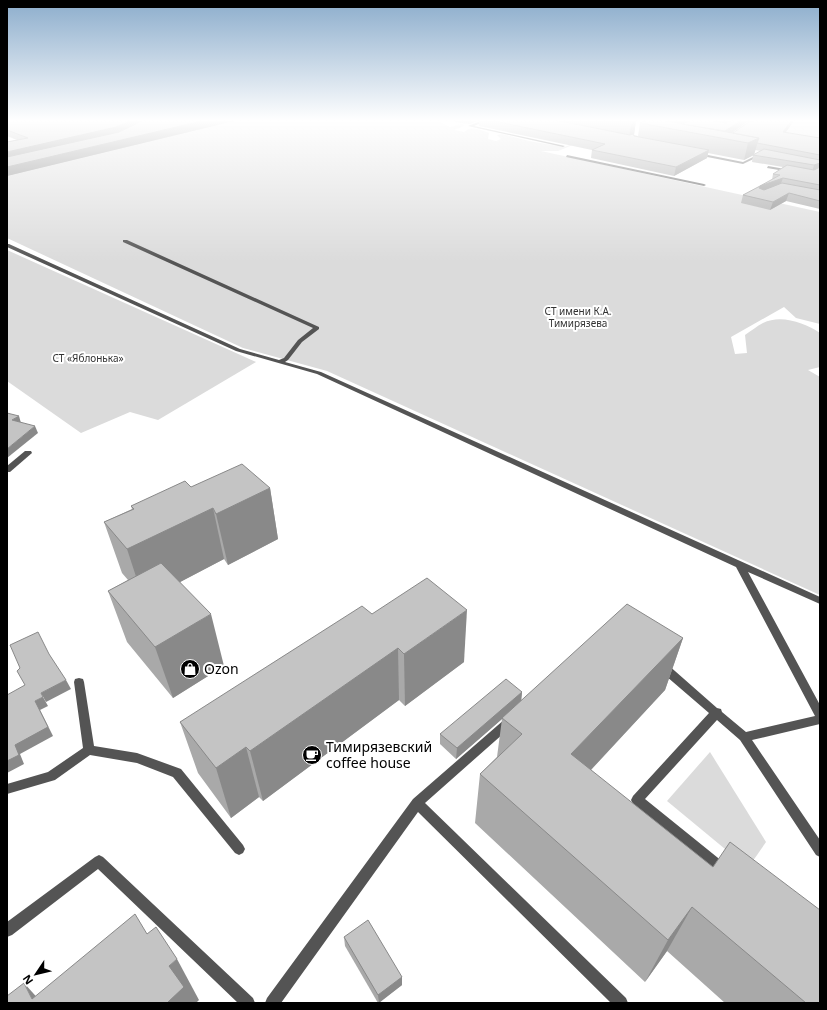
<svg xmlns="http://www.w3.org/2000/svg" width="827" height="1010" font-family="'Noto Sans',sans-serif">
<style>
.green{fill:#dbdbdb}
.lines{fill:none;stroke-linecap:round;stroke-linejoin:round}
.service{fill:#545454;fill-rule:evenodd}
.minor{fill:#545454;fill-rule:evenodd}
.wall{fill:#a9a9a9;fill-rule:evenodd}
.shaded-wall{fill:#898989}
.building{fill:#c4c4c4;stroke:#898989}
.labels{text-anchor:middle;stroke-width:4;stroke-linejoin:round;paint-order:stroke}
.far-park-label{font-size:10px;fill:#323232;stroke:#fff}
.near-poi-label{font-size:14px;fill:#000;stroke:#fff;text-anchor:start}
</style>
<rect width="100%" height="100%" fill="#fff"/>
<g class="green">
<path d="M237,120H426L438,121L450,127L462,124L464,126L454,130L464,132C472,125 480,130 489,133L488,139L496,141L501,139L497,135L502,134L529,141L564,147L585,140L558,151H541L820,212V324L796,318L784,307L731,337L735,354L747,353L745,335C751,331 757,326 763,323C781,314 805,323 820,333V367L808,370L820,377V595L327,371L243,348L7,238V176Z"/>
<polygon points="750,120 820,120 820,164"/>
<polygon points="7,250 256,362 158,420 130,412 81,433 7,381"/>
<polygon points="710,752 766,842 748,868 667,801"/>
</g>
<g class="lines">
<g class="service">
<polygon points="483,120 488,120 474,126 565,146 563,147 468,126"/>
<polygon points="698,153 743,162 761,153 764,154 743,164 697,155"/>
<polygon points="567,155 704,184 706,185 704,186 566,157"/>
<polygon points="768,166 791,170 793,171 791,172 767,168"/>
<polygon points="123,240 127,240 319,327 319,329 302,342 288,360 285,362 321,372 820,597 820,604 748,572 820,705 820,724 752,740 820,840 820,857 816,855 740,740 717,720 645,799 728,866 730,870 728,874 724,876 720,874 633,804 631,800 633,796 709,713 659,670 658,667 659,664 663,663 667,664 717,708 721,709 722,712 746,732 815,716 736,567 317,374 236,351 7,247 7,244 9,244 240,349 279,360 284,358 298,340 313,328 123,242"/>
<polygon points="79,678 83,679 84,682 94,746 137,753 181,769 243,845 245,849 243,853 239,855 235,853 173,777 137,763 90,755 55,780 7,794 7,784 48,772 83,748 74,682 75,679"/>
<polygon points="509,717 513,719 514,722 513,725 425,803 626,998 628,1003 611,1003 418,812 281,1003 265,1003 267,998 413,799 505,719"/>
<polygon points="99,855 103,857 253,998 255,1003 238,1003 98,869 12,935 7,937 7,922 95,857"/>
</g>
<polygon class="minor" points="25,451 31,451 32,453 10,472 7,472 7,466"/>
</g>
<g class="wall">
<polygon points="7,120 238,120 7,176 7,142 17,140 7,136"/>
<polygon points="448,120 478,120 470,124 460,123"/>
<path d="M479,120H636L634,135L638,136L640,123L646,120H794L793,122L785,133L820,138V209L786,201L770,210L741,203L743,195L759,188L760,186L772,180L773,174L783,167L752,162L753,155L744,160L708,153L707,158L674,176L591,158L592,150L479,126ZM747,122H749L733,133H732ZM755,150L761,151L754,154Z"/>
<polygon points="191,487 270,488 278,539 228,565 224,559 180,582 224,666 173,698 127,642 108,591 128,580 122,573 104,522 132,509 131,506"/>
<polygon points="372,614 464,662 405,706 399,700 263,801 259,797 231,818 198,773 180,722"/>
<polygon points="683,638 665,690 591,770 820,1003 725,1003 667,951 645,982 475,823 480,774 497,757 502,719 456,759 440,744 440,734 522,692 521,700"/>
<polygon points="344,937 402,977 402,985 378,1003 345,946"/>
</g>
<g class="shaded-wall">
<polygon points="132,120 152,120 118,135 7,160 7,152"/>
<polygon points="206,120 238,120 7,176 7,167"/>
<polygon points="470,120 478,120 470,124"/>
<polygon points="634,120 636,120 634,135 629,137 632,121"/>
<polygon points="677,120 692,120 672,128 663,127"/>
<polygon points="725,120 734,120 724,124"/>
<polygon points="742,120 748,120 747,122 726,137 716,136"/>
<polygon points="792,120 794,120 793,122 781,139 783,132"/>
<polygon points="759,138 754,155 744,160 748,143"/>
<polygon points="709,150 707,158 674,176 676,167"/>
<polygon points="820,163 820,169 812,172 814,165"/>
<polygon points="783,178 780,186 758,194 760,186"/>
<polygon points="789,193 786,201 770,210 773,202"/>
<polygon points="19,416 21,423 12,420"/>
<polygon points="35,426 38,433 7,458 7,449"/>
<polygon points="270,488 278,539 228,565 216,514"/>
<polygon points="213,508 224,559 144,601 127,549"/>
<polygon points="467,610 464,662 405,706 404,654"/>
<polygon points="211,614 224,666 173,698 155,647"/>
<polygon points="683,638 665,690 559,804 571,754"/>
<polygon points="398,648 399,700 263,801 250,751"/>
<polygon points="66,680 71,689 46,702 41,693"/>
<polygon points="522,692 521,703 502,718 502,719 456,759 457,748"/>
<polygon points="43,697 48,706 40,710 53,736 20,754 24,764 7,773 7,761 35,701"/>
<polygon points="246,747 259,797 231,818 216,768"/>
<polygon points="692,907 667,951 645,982 668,940"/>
<polygon points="177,959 199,1000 196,1003 167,1003 169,966"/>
<polygon points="402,977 402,985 379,1003 378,995"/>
<polygon points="24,983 42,1003 32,999"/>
</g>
<g class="building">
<polygon points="7,120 132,120 116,127 7,152 7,142 28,138 7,130"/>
<polygon points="144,120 206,120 7,167 7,157 119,132"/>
<polygon points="489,120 555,120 630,135 633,134 634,136 709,150 676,167 592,150 605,144"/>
<polygon points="646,120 663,120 759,138 748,143 640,123"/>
<polygon points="663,120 677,120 673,122"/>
<polygon points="691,120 709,120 726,123 732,120 742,120 725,131 682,124"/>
<polygon points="760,120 792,120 783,132 820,138 820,155 757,143 759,138 733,133 750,121"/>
<polygon points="764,149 820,160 820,163 814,165 753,155"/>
<polygon points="787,165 814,170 820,167 820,185 783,178 760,186 780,175 773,174"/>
<polygon points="782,183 820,190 820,201 789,193 773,202 743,195 760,186 759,188 764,190"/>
<polygon points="7,413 19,416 12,420 35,426 7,449"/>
<polygon points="242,464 270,488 216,514 213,508 127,549 104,522 134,509 131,506 185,481 191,487"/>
<polygon points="161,563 211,614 155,647 108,591"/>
<polygon points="427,578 467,610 404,654 398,648 250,751 246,747 216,768 180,722 362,606 372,614"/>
<polygon points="627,604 683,638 571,754 713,867 730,842 820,910 820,1003 806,1003 692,907 668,940 480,774 522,734 502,718"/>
<polygon points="38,632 49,654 66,680 41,693 43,697 35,701 48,727 15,745 19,755 7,761 7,695 25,685 17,671 20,668 10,645"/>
<polygon points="506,679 522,692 457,748 440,734"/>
<polygon points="135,914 147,934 156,927 177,959 169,966 184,987 167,1003 7,1003 7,996 24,983 32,999"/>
<polygon points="368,920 402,977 378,995 344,937"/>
</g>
<linearGradient id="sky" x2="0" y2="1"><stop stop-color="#8cadcc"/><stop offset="0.46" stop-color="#fff"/><stop offset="1" stop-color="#fff" stop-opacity="0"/></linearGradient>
<rect width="827" height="262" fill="url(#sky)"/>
<defs>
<symbol id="shop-disc" viewBox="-11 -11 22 22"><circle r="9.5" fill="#000" stroke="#fff"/><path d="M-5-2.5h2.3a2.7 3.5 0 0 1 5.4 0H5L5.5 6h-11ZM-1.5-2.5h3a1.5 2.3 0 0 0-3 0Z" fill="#fff"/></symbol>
<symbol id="cafe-disc" viewBox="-11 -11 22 22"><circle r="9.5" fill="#000" stroke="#fff"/><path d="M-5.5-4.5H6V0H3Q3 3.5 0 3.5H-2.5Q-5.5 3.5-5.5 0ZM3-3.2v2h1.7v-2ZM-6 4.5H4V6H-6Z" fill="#fff"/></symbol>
</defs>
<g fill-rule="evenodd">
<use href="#shop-disc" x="179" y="658" width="22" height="22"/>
<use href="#cafe-disc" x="301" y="744" width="22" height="22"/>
</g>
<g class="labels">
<g class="far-park-label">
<text x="578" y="315">СТ имени К.А.<tspan x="578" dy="12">Тимирязева</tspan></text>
<text x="88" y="362">СТ «Яблонька»</text>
</g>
<g class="near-poi-label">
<text x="204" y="674">Ozon</text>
<text x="326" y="752">Тимирязевский<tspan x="326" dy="16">coffee house</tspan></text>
</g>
</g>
<rect width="827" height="1010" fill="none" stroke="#000000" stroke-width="16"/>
<g transform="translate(36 974) rotate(235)" stroke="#ffffff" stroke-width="3" paint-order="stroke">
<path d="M0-3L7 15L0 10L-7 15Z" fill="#000000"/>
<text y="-6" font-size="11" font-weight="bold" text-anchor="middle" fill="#000000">N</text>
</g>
</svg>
